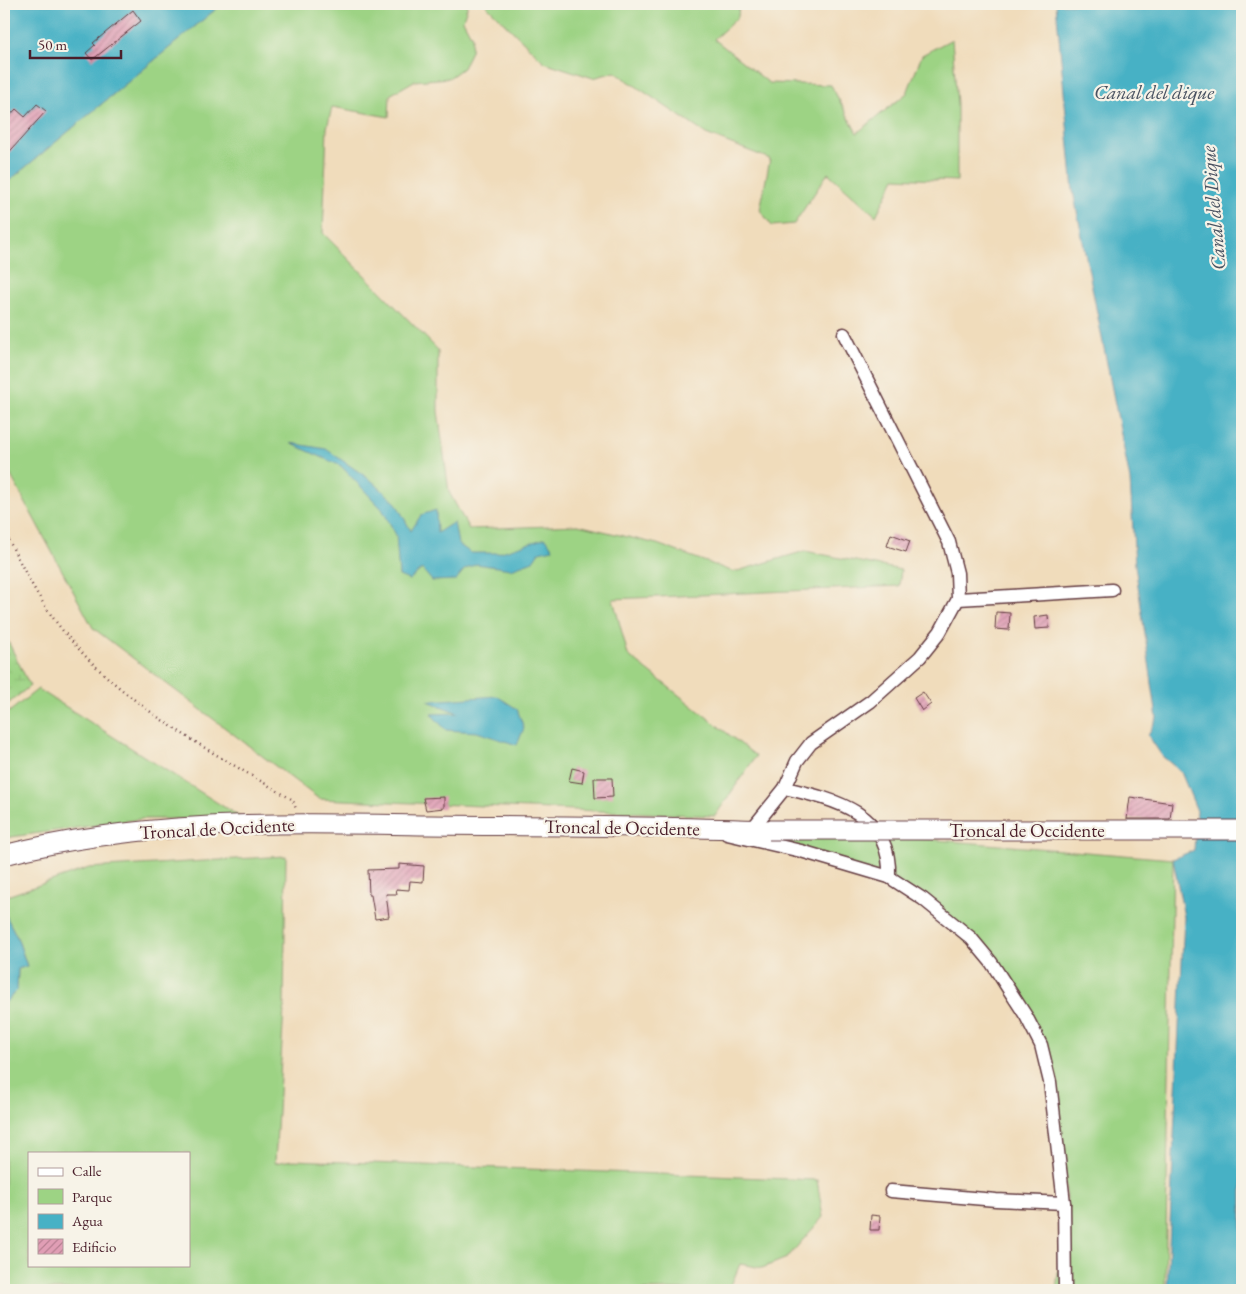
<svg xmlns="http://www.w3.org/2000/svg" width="1246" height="1294" font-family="'EB Garamond',serif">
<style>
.green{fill:#9dd384;stroke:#747958;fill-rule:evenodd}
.wetland{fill:url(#wetland-marsh);stroke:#747958}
.water{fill:#47b1c5;stroke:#486878}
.building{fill:url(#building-hatch)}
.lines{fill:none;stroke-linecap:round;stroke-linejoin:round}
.minor-casing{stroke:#633b41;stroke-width:15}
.highway-casing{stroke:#633b41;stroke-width:21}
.path{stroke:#633b41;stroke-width:2.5;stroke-dasharray:1 4;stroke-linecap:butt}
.minor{stroke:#fff;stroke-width:12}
.highway{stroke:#fff;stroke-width:19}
.highway-bridge-casing{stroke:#633b41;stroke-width:21;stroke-linecap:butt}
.highway-bridge{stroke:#fff;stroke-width:19}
.labels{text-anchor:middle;stroke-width:4.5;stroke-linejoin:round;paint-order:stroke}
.street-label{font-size:19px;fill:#4a1f2b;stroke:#f7f3e8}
.water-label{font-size:20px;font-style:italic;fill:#495261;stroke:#f7f3e8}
</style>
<defs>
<pattern id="wetland-marsh" width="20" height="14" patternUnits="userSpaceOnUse" patternTransform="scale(1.25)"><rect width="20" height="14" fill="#9dd384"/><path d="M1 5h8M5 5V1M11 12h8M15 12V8" fill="none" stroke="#89b572"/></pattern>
<pattern id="building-hatch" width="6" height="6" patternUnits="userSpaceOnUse" patternTransform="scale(1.25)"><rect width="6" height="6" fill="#e09eb5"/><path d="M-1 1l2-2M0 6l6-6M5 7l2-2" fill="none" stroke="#b88093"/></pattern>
</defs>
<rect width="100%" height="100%" fill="#f7f3e8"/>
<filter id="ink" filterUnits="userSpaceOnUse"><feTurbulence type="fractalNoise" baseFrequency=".02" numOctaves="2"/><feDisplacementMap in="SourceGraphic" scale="10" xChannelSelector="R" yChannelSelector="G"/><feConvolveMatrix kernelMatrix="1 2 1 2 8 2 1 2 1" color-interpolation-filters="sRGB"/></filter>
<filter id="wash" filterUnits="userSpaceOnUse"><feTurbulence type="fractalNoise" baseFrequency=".0096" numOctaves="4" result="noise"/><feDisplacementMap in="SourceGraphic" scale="20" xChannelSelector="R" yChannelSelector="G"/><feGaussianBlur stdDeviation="1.12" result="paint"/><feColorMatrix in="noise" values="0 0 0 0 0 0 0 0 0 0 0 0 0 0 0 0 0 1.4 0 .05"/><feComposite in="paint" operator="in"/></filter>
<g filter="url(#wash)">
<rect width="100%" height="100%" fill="#f0dcbb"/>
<g class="green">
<polygon points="222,4 468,4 463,20 472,37 471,51 463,68 449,78 414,81 390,95 389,117 332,107 327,128 323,233 438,350 438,411 449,492 469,529 578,525 657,544 734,572 805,551 901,570 899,586 613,599 628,655 756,756 715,816 319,799 93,628 4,463 4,185"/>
<polygon points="485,4 739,4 738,17 714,39 769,83 831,85 857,133 907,93 922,55 952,39 957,104 957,181 895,178 876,216 828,173 794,224 772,226 760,210 770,159 706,134 615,72 593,78 544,62"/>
<polygon points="38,689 243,819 141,819 4,838 4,716"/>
<polygon points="613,814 1173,859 1165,1290 1056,1290 1067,1198 1041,1045 991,962 889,877"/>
<path d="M286,856L284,1008L275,1163L292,1160L817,1180L823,1217L787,1258L762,1268L740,1264L729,1290H4V1004L17,990L18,969L27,966L17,937L4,912V897L89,868ZM29,1153H189V1265H29Z"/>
</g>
<polygon class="wetland" points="4,633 30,686 4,707"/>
<g class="water">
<polygon points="4,4 222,4 4,185"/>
<polygon points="1056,4 1242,4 1242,1290 1167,1290 1184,917 1173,859 1194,850 1197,811 1181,772 1162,756 1148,735 1157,718 1135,565 1130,480 1073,191"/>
<polygon points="290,443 326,449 372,481 396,503 411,531 421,515 436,510 437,533 454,522 458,544 471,553 498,553 546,538 553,549 539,552 533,561 511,569 476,564 464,570 456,580 432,581 422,569 409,580 399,576 396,535 382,509 341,466"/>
<polygon points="497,696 517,709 524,728 517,745 477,732 446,730 431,714 458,713 428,701"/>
<polygon points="4,912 17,937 27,966 18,969 17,990 4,1004"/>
</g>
<g id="blocks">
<g class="building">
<polygon points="133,10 141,21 92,60 86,53 95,45 93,43"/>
<polygon points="37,104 46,111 4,158 4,122 16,109 25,117"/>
<polygon points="891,534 910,541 906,552 887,546"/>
<polygon points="996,612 1010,613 1009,630 995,629"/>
<polygon points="1048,615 1049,628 1035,629 1034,617"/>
<polygon points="923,692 931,704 922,711 914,698"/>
<polygon points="572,768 584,771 582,783 569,781"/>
<polygon points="594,778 612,778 613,797 595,798"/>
<polygon points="444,797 444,808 426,810 423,798"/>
<polygon points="1130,797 1172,803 1170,819 1127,819"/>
<polygon points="399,864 424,866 423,882 410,881 409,890 396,889 397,894 386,894 389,917 375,919 371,895 369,895 368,870 399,869"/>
<polygon points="871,1215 880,1216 879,1230 870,1230"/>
</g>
</g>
</g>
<g filter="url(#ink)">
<use href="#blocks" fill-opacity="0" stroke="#633b41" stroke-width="1"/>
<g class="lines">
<defs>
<g id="minor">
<polyline points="958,599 1112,590"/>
<path d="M785,788C836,800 892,813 889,877"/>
<polyline points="751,830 785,788 797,761 811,743 871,701 920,657 940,632 958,599 957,573 949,542 844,334"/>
<polyline points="727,834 801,851 889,877 923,899 971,938 991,962 1026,1016 1041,1045 1050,1082 1064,1203 1065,1290"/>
<polyline points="891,1191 996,1200 1064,1203"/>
</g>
<path id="highway" d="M4,855C143,819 287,823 429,825C543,826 656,826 769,830"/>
</defs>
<use href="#minor" class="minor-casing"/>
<use href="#highway" class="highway-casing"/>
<path class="path" d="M4,531C23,568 41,606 69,638C129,709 214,753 293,800L296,809"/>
<use href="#minor" class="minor"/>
<use href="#highway" class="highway"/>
<defs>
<polyline id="highway-bridge" points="769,830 1242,830"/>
</defs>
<use href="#highway-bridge" class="highway-bridge-casing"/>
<use href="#highway-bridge" class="highway-bridge"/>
</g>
</g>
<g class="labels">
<g class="street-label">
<text transform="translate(622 827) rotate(1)" y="7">Troncal de Occidente</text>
<text transform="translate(217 828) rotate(-3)" y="7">Troncal de Occidente</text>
<text x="1027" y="837">Troncal de Occidente</text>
</g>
<g class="water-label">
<text x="1154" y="99">Canal del dique</text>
<text transform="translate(1213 208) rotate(-95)" y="7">Canal del Dique</text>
</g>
</g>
<rect width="1246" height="1294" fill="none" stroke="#f7f3e8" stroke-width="20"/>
<rect x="28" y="1152" width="162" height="115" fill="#f7f3e8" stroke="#b29e9c"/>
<rect x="38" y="1168" width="25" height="8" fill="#ffffff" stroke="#b29e9c"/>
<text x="72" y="1176" font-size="15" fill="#4a1f2b">Calle</text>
<rect x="38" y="1189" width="25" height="15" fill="#9dd384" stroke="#b29e9c"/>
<text x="72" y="1202" font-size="15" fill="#4a1f2b">Parque</text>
<rect x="38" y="1214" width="25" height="15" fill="#47b1c5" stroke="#b29e9c"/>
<text x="72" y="1226" font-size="15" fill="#4a1f2b">Agua</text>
<rect x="38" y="1239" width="25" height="15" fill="url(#building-hatch)" stroke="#b29e9c"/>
<text x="72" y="1252" font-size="15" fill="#4a1f2b">Edificio</text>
<path d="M30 50v8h91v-8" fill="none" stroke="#4a1f2b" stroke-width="2.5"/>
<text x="38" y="50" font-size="15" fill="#4a1f2b" stroke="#f7f3e8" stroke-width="4" paint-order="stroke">50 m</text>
</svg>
